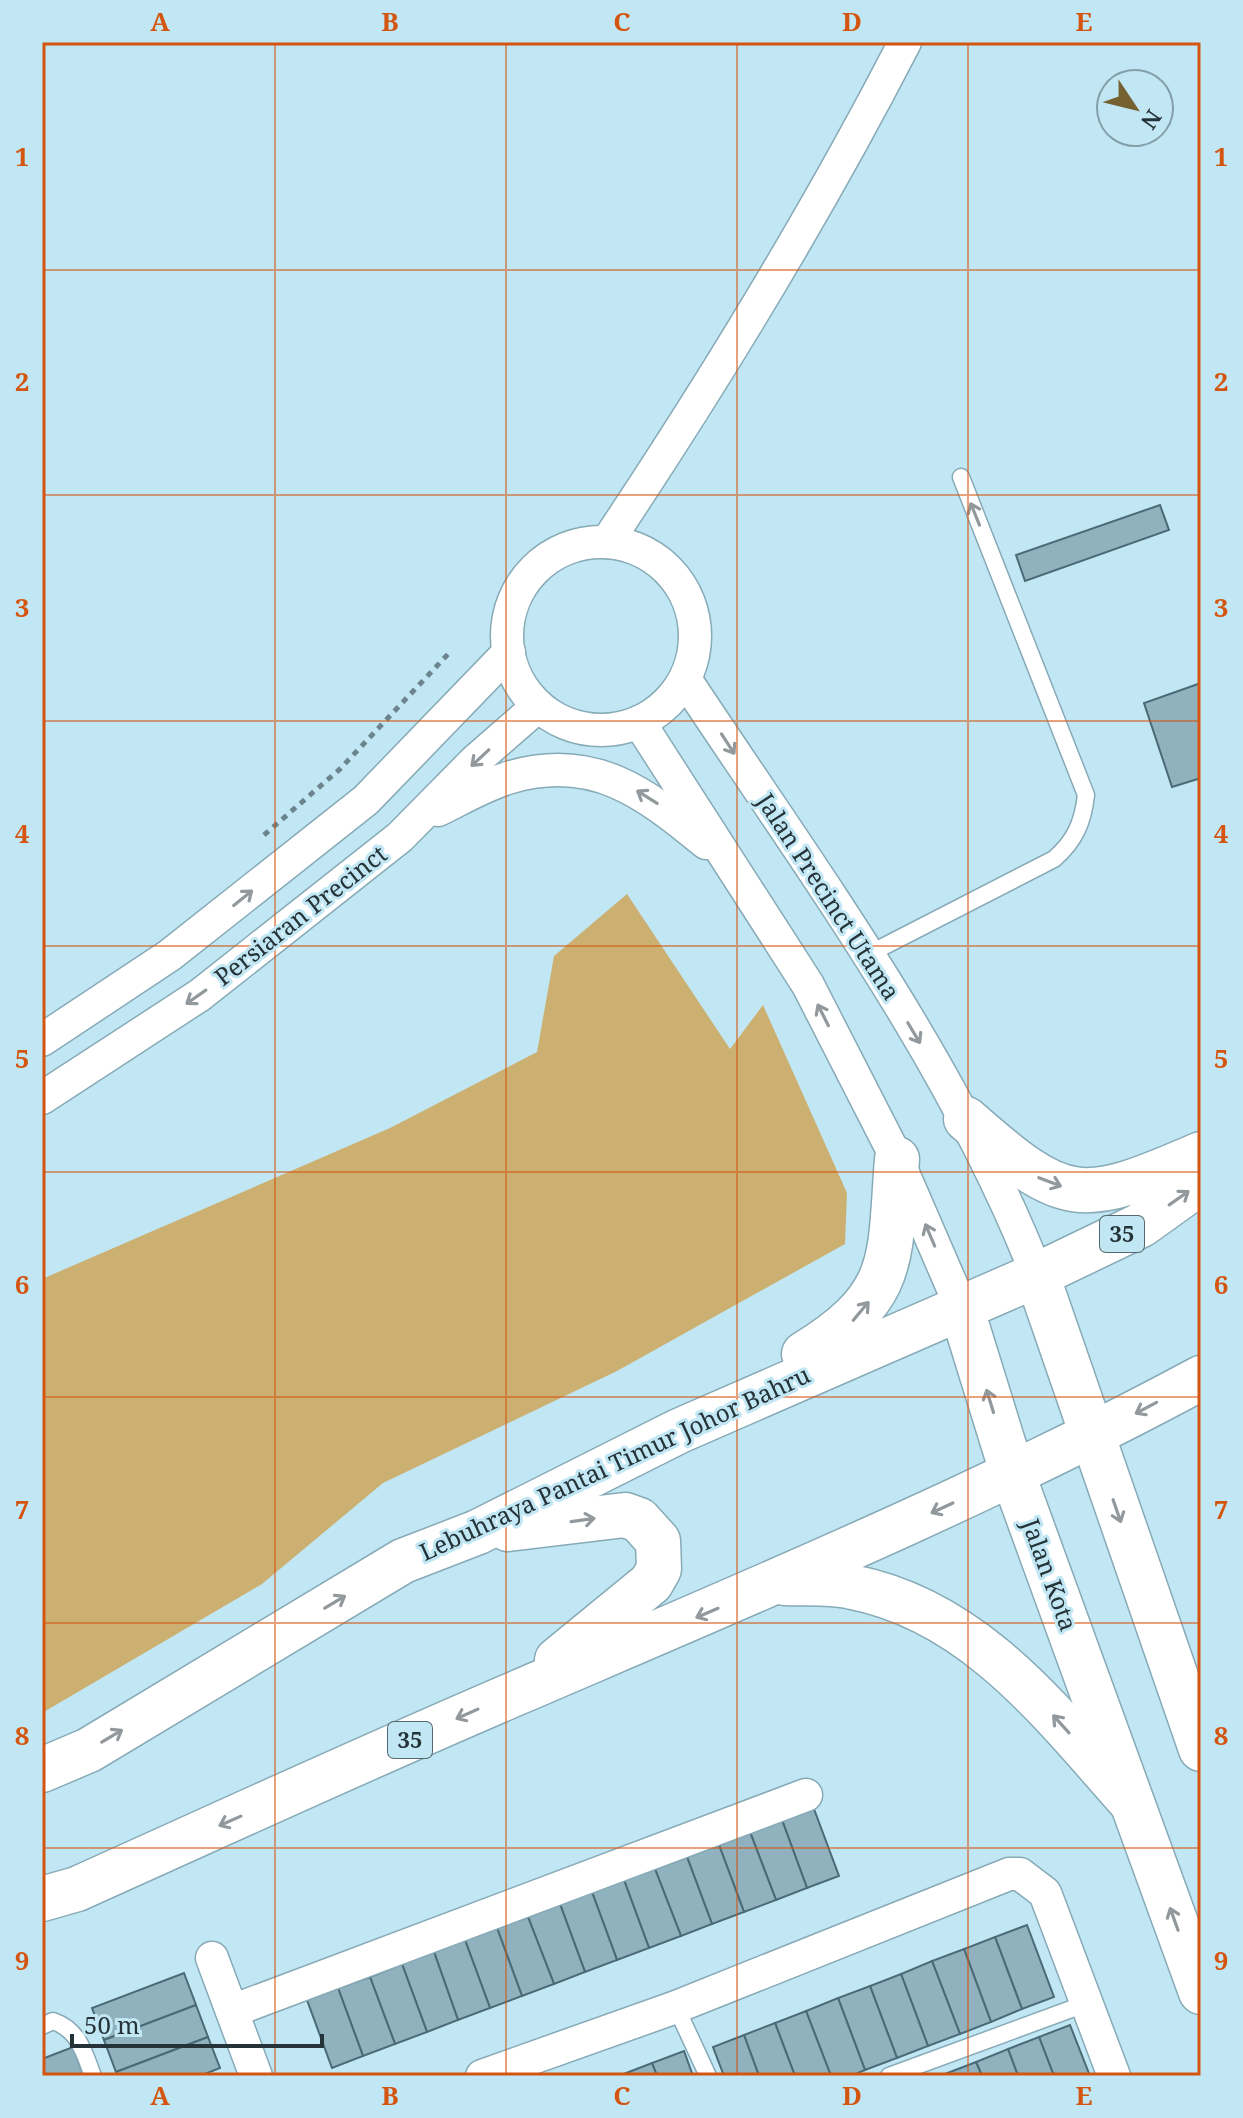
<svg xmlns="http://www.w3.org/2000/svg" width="1243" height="2118" font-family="'Noto Serif',serif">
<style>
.green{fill:#cbb072}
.building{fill:#8fb2be;stroke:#4a6a76;stroke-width:2}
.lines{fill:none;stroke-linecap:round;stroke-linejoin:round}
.lane-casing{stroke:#87aab7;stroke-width:19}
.street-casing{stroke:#87aab7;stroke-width:35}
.secondary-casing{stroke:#87aab7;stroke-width:47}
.highway-casing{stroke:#87aab7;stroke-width:47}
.path{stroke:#6c848d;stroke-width:5;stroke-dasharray:6 6;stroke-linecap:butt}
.lane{stroke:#fff;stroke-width:16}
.street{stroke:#fff;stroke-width:32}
.secondary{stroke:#fff;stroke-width:44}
.highway{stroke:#fff;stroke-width:44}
.oneway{stroke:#92999c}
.grid{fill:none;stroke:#d45510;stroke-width:2;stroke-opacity:0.55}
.labels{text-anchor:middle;stroke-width:6;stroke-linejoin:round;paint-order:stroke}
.shield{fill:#c2e7f4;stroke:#546970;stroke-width:2}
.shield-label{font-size:22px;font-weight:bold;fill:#253338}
.street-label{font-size:24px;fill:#253338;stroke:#c2e7f4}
.neatline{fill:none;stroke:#d45510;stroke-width:3}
.grid-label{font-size:26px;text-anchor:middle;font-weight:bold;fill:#d45510}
</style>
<rect width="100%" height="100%" fill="#c2e7f4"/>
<polygon class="green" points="627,894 730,1049 763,1005 847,1193 845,1244 617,1371 383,1483 262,1584 42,1713 42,1279 390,1128 537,1052 554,956"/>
<g class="building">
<polygon points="1160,505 1169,530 1025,581 1016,555"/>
<polygon points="1201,683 1201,778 1172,787 1144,703"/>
<polygon points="814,1809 839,1876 807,1888 782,1820"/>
<polygon points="782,1820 807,1888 776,1900 750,1832"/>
<polygon points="750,1832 776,1900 744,1912 719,1845"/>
<polygon points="719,1845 744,1912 712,1924 687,1857"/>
<polygon points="687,1857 712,1924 681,1936 655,1869"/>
<polygon points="655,1869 681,1936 649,1948 624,1880"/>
<polygon points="624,1880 649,1948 617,1960 592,1892"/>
<polygon points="592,1892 617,1960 585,1972 560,1904"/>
<polygon points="560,1904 585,1972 554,1984 528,1917"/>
<polygon points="528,1917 554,1984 522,1996 497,1928"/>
<polygon points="1027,1925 1054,1997 1022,2009 995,1937"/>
<polygon points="497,1928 522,1996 490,2008 465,1940"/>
<polygon points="995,1937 1022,2009 991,2022 964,1949"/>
<polygon points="465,1940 490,2008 458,2020 434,1952"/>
<polygon points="964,1949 991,2022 960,2034 932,1961"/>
<polygon points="434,1952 458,2020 427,2032 402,1964"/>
<polygon points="932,1961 960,2034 928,2046 901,1974"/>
<polygon points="402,1964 427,2032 395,2044 370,1977"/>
<polygon points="184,1973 196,2005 104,2040 92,2008"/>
<polygon points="901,1974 928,2046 897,2058 870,1986"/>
<polygon points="370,1977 395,2044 363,2056 338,1988"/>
<polygon points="870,1986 897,2058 865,2070 838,1998"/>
<polygon points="338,1988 363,2056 332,2068 307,2000"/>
<polygon points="838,1998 865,2070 851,2076 831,2076 806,2011"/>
<polygon points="196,2005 208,2037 116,2072 104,2040"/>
<polygon points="806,2011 831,2076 795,2076 775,2023"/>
<polygon points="775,2023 795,2076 759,2076 744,2035"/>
<polygon points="1070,2025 1090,2076 1054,2076 1039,2037"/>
<polygon points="744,2035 759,2076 724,2076 713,2047"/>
<polygon points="208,2037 220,2068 200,2076 118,2076 116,2072"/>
<polygon points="1039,2037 1054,2076 1018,2076 1008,2049"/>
<polygon points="73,2047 84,2076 42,2076 42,2059"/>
<polygon points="1008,2049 1018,2076 982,2076 976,2062"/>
<polygon points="684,2051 693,2076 657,2076 652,2063"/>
<polygon points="976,2062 982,2076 945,2076 945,2074"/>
<polygon points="652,2063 657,2076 621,2076 621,2075"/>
</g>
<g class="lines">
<defs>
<g id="lane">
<path d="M867,955L1054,859C1075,841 1083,822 1086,795L961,477"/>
<polyline points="676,2007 708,2076"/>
<path d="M42,2026L53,2021C79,2030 84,2052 93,2076"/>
<polyline points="889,2076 1085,2004"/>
</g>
<g id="street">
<path d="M607,542C715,380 816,215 905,42"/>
<circle cx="601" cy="636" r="94"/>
<path d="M685,679C812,871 953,1060 1037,1275"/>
<polyline points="639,722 808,985 897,1159 961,1307"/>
<path d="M438,810C461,799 486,784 511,777C594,753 645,793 706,843"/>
<polyline points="42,1040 170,955 366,800 509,652"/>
<polyline points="42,1098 200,995 400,837 475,761 538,706"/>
<polyline points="212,1958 256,2076"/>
<polyline points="232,2011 806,1795"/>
<polyline points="482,2076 676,2007 1009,1874 1020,1874 1045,1893 1114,2076"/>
</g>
<g id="secondary">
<polyline points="1037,1275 1201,1749"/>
<polyline points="961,1307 1013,1475 1201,1992"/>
</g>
<g id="highway">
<path d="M966,1119C1066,1207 1079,1207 1201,1154"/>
<path d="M804,1354C899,1295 889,1261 897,1159"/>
<polyline points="508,1529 625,1515 639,1520 658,1541 659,1569 651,1583 557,1660"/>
<path d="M785,1583C807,1584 831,1582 852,1587C976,1611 1053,1715 1132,1803"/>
<polyline points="42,1770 89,1750 403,1561 478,1532 679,1431 1037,1275 1141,1225 1201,1182"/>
<path d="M42,1899L77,1889C224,1823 371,1755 519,1692C749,1593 980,1497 1201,1378"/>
</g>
</defs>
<use href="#lane" class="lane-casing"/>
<use href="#street" class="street-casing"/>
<use href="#secondary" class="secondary-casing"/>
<use href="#highway" class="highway-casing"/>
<polyline class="path" points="264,835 340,769 450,652"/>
<use href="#lane" class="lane"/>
<use href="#street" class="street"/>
<use href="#secondary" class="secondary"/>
<use href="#highway" class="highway"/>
</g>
<defs><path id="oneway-shaft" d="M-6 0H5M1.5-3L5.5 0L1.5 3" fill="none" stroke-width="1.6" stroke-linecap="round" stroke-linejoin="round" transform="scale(2)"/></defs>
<g class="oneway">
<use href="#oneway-shaft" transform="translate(975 514) rotate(-112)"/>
<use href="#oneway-shaft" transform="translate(728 744) rotate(57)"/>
<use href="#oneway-shaft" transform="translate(480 758) rotate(137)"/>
<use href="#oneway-shaft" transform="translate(647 797) rotate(-148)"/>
<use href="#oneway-shaft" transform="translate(243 898) rotate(-39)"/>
<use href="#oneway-shaft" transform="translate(196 997) rotate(145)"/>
<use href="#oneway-shaft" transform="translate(823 1015) rotate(-117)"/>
<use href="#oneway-shaft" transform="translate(914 1033) rotate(59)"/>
<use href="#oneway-shaft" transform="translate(1050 1182) rotate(21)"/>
<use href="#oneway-shaft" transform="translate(1179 1198) rotate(-35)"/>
<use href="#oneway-shaft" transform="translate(930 1235) rotate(-113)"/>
<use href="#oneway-shaft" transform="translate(861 1311) rotate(-50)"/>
<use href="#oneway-shaft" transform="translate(990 1401) rotate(-107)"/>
<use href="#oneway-shaft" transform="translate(1146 1408) rotate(152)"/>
<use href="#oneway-shaft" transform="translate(942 1508) rotate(155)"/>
<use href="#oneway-shaft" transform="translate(1117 1511) rotate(71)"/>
<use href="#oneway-shaft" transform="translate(583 1520) rotate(-8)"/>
<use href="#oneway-shaft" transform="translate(335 1602) rotate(-31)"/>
<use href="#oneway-shaft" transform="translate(707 1613) rotate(157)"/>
<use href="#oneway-shaft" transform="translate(467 1714) rotate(156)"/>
<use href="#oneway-shaft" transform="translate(1061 1724) rotate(-132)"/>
<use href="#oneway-shaft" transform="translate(112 1736) rotate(-31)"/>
<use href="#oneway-shaft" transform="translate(230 1821) rotate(156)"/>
<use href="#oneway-shaft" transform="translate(1174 1919) rotate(-110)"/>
</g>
<path class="grid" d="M275,42V2076M506,42V2076M737,42V2076M968,42V2076M42,270H1201M42,495H1201M42,721H1201M42,946H1201M42,1172H1201M42,1397H1201M42,1623H1201M42,1848H1201"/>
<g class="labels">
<g class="shield">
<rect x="1100" y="1216" width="44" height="36" rx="6"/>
<rect x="388" y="1722" width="44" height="36" rx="6"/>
</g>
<g class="shield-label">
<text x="1122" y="1242">35</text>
<text x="410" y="1748">35</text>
</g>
<g class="street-label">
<text transform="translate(828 897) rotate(57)" y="8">Jalan Precinct Utama</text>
<text transform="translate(301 916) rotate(-38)" y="8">Persiaran Precinct</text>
<text transform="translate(615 1464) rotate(-25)" y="8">Lebuhraya Pantai Timur Johor Bahru</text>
<text transform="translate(1049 1575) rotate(70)" y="8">Jalan Kota</text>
</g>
</g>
<rect width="1243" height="2118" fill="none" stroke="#c2e7f4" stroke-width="88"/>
<g transform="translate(1135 108) rotate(125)"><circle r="38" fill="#c2e7f4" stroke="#839fa9" stroke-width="2"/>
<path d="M0-6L14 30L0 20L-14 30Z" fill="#766231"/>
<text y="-12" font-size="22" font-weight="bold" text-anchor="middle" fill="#253338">N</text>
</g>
<path d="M72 2034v12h250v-12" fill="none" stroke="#253338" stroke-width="4"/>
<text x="84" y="2034" font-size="24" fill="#253338" stroke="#c2e7f4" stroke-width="6" paint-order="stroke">50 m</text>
<rect x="44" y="44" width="1155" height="2030" class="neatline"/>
<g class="grid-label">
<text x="160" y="31">A</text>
<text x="390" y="31">B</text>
<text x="622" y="31">C</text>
<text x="852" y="31">D</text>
<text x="1084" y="31">E</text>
<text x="22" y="166">1</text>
<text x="1221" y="166">1</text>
<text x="22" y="391">2</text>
<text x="1221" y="391">2</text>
<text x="22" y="617">3</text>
<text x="1221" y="617">3</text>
<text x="22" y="843">4</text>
<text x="1221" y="843">4</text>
<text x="22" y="1068">5</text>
<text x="1221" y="1068">5</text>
<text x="22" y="1294">6</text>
<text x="1221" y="1294">6</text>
<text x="22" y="1519">7</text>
<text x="1221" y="1519">7</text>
<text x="22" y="1745">8</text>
<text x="1221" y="1745">8</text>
<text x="22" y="1970">9</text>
<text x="1221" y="1970">9</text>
<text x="160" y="2105">A</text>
<text x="390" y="2105">B</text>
<text x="622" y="2105">C</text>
<text x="852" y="2105">D</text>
<text x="1084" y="2105">E</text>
</g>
</svg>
